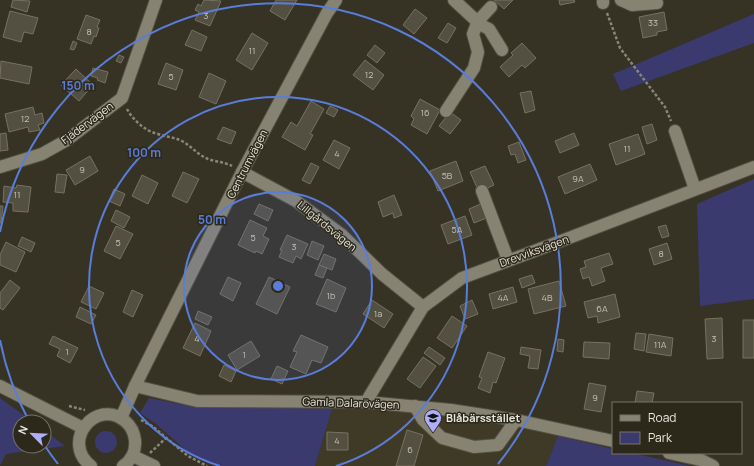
<svg xmlns="http://www.w3.org/2000/svg" width="754" height="466" font-family="Manrope,sans-serif">
<style>
.built{fill:#3f3a25}
.green{fill:#3b3a6e}
.building{fill:#545041;stroke:#767262}
.lines{fill:none;stroke-linecap:round;stroke-linejoin:round}
.minor-casing{stroke:#524f43;stroke-width:14}
.path{stroke:#888579;stroke-width:2.5;stroke-dasharray:3 2;stroke-linecap:butt}
.minor{stroke:#878373;stroke-width:12}
.ring{fill:none;stroke:#5a7cda;stroke-width:2}
.labels{text-anchor:middle;stroke-width:3;stroke-linejoin:round;paint-order:stroke}
.number-label{font-size:9px;fill:#c3c0b6}
.street-label{font-size:11px;fill:#e8e6dd;stroke:#2c281a}
.poi-label{font-size:11px;font-weight:bold;fill:#e8e6dd;stroke:#2c281a;text-anchor:start}
.centre{fill:#5a7cda;stroke:#2c281a;stroke-width:2}
.ring-label{font-size:12px;text-anchor:middle;font-weight:bold;fill:#5a7cda;stroke:#2c281a;stroke-width:3;stroke-linejoin:round;paint-order:stroke}
</style>
<rect width="100%" height="100%" fill="#363224"/>
<polygon class="built" points="333,405 375,405 526,429 558,436 546,466 315,466"/>
<g class="green">
<polygon points="754,14 754,43 621,91 613,74"/>
<polygon points="754,179 754,299 700,306 697,204"/>
<polygon points="0,398 33,422 20,422 20,446 44,446 44,430 65,446 6,454 0,466"/>
<polygon points="149,398 194,407 333,405 315,466 217,466 188,452 156,424 140,413"/>
<circle cx="106" cy="442" r="11"/>
<polygon points="558,436 613,449 613,453 632,453 690,466 546,466"/>
</g>
<g class="building">
<polygon points="13,0 30,1 27,12 11,7"/>
<polygon points="204,0 221,1 210,26 195,20 199,12 195,10 198,4 201,6"/>
<polygon points="276,0 297,0 285,20 270,11"/>
<polygon points="494,0 513,0 504,9"/>
<polygon points="559,0 574,0 575,2 560,5"/>
<polygon points="415,9 427,18 414,34 403,25"/>
<polygon points="10,11 38,18 33,34 24,32 21,42 3,37"/>
<polygon points="664,12 667,30 657,32 657,35 643,38 639,17"/>
<polygon points="86,15 100,20 97,27 99,28 96,37 94,36 91,44 77,39"/>
<polygon points="448,23 456,28 447,43 438,38"/>
<polygon points="192,30 207,37 201,51 185,45"/>
<polygon points="252,33 268,43 252,70 236,60"/>
<polygon points="73,41 77,43 74,50 70,49"/>
<polygon points="522,43 536,58 525,68 522,65 509,77 500,67 513,55 511,53"/>
<polygon points="375,45 385,53 377,63 367,55"/>
<polygon points="119,55 124,57 121,63 116,61"/>
<polygon points="365,60 384,75 373,90 353,75"/>
<polygon points="1,61 32,67 29,84 0,78"/>
<polygon points="166,63 183,70 176,90 158,84"/>
<polygon points="93,68 108,72 105,83 97,80 98,78 91,76"/>
<polygon points="76,69 93,85 79,101 61,85"/>
<polygon points="209,73 226,81 216,104 199,97"/>
<polygon points="531,91 535,110 525,113 520,93"/>
<polygon points="420,99 440,110 427,134 411,125 414,119 411,116"/>
<polygon points="311,101 324,109 310,134 313,135 305,150 282,137 291,122 297,126"/>
<polygon points="330,106 338,110 334,117 326,113"/>
<polygon points="33,107 35,115 42,113 44,123 38,125 40,130 29,132 28,127 9,132 5,114"/>
<polygon points="450,112 461,120 450,134 439,126"/>
<polygon points="652,124 657,140 647,144 642,127"/>
<polygon points="223,127 236,132 231,144 217,139"/>
<polygon points="6,133 8,150 0,151 0,134"/>
<polygon points="574,133 579,145 560,153 555,141"/>
<polygon points="638,134 645,154 616,165 609,144"/>
<polygon points="334,140 350,148 339,169 323,160"/>
<polygon points="519,142 526,160 518,163 515,154 511,155 508,146"/>
<polygon points="90,156 98,171 75,185 66,170"/>
<polygon points="456,161 463,181 438,191 430,171"/>
<polygon points="311,163 319,167 310,184 302,180"/>
<polygon points="590,164 597,180 565,194 558,177"/>
<polygon points="485,166 494,185 479,192 470,172"/>
<polygon points="183,172 199,179 187,203 172,196"/>
<polygon points="57,174 67,175 64,193 55,192"/>
<polygon points="142,175 158,183 148,204 132,196"/>
<polygon points="17,185 31,187 28,212 13,211 13,203 3,202 4,186 16,188"/>
<polygon points="114,189 125,194 120,206 109,201"/>
<polygon points="394,195 402,215 394,218 393,213 383,217 378,202"/>
<polygon points="483,203 489,217 474,223 469,209"/>
<polygon points="259,204 273,210 268,221 254,214"/>
<polygon points="0,206 3,206 1,223 0,223"/>
<polygon points="116,210 130,217 124,228 111,221"/>
<polygon points="465,216 472,235 448,244 441,225"/>
<polygon points="250,220 267,228 263,236 269,239 262,254 256,251 255,253 238,245"/>
<polygon points="666,225 669,236 662,238 658,227"/>
<polygon points="116,226 133,234 120,259 104,251"/>
<polygon points="287,235 308,244 301,259 296,256 293,263 279,257 282,250 280,250"/>
<polygon points="22,237 35,243 31,252 18,246"/>
<polygon points="312,241 324,246 318,260 307,255"/>
<polygon points="6,242 25,252 16,272 0,265 0,255"/>
<polygon points="667,243 672,259 654,265 649,249"/>
<polygon points="609,253 613,264 601,268 605,281 592,286 589,277 583,279 580,269 586,267 584,261"/>
<polygon points="324,254 336,259 332,270 319,265"/>
<polygon points="319,265 327,268 323,278 315,275"/>
<polygon points="532,275 535,283 522,288 519,279"/>
<polygon points="228,277 241,283 233,301 220,294"/>
<polygon points="269,277 290,287 277,314 256,304"/>
<polygon points="327,279 346,288 336,312 316,304"/>
<polygon points="10,280 20,288 3,310 0,308 0,293"/>
<polygon points="559,281 566,306 534,314 528,289"/>
<polygon points="89,286 104,293 96,309 81,302"/>
<polygon points="513,287 517,302 493,309 489,294"/>
<polygon points="132,290 143,295 133,317 123,312"/>
<polygon points="615,294 620,317 598,323 597,316 588,318 584,302"/>
<polygon points="372,300 393,314 384,328 363,314"/>
<polygon points="472,300 478,314 465,319 460,306"/>
<polygon points="80,307 96,315 91,324 76,317"/>
<polygon points="198,311 212,317 208,325 195,319"/>
<polygon points="452,316 467,326 452,348 437,338"/>
<polygon points="722,318 723,358 707,359 705,319"/>
<rect x="743" y="320" width="11" height="38"/>
<polygon points="195,323 211,331 200,356 183,348"/>
<polygon points="636,333 646,334 644,351 634,349"/>
<polygon points="649,334 673,338 671,356 646,352"/>
<polygon points="301,335 328,347 321,363 312,360 306,374 290,367 297,352 293,351"/>
<polygon points="53,336 78,348 70,363 57,356 60,349 49,344"/>
<polygon points="558,339 564,340 563,352 557,351"/>
<polygon points="251,341 260,356 237,370 228,355"/>
<polygon points="584,342 610,343 609,359 583,357"/>
<polygon points="429,347 445,358 440,365 424,353"/>
<polygon points="521,347 541,350 538,369 528,368 530,356 520,354"/>
<polygon points="488,352 505,358 496,383 493,382 490,393 478,388 482,378 479,377"/>
<polygon points="423,357 436,366 420,388 407,379"/>
<polygon points="224,365 236,371 231,382 219,376"/>
<polygon points="277,366 288,371 282,384 271,379"/>
<polygon points="589,383 606,386 601,412 584,409"/>
<polygon points="637,391 654,393 652,403 635,403"/>
<polygon points="407,430 423,435 414,466 396,466"/>
<polygon points="327,432 348,433 348,450 327,450"/>
</g>
<g class="lines">
<defs>
<g id="minor">
<polyline points="454,0 481,25 489,29 502,50"/>
<polyline points="603,0 603,3"/>
<polyline points="621,0 632,5 657,3"/>
<polyline points="446,111 474,68 478,52 473,34 478,21 491,7"/>
<polyline points="675,131 695,189"/>
<polyline points="0,167 42,154 67,140 122,98 156,0"/>
<polyline points="242,172 296,201 342,235 382,274 423,307"/>
<polyline points="482,191 508,260"/>
<polyline points="0,386 83,428"/>
<polyline points="135,386 197,401 366,402 451,410 516,420 613,441"/>
<polyline points="366,402 423,307 462,278 561,241 754,167"/>
<polyline points="415,406 423,420 442,438 474,447 498,445 516,420"/>
<polyline points="121,418 135,386 242,172 327,13 336,0"/>
<polyline points="669,453 701,460 713,466"/>
<polyline points="133,456 154,466"/>
<path d="M91,466C60,442 96,397 125,421C131,426 134,432 135,440C136,450 132,460 123,466"/>
</g>
</defs>
<use href="#minor" class="minor-casing"/>
<g class="path">
<polyline points="607,13 620,48 665,107 671,121"/>
<path d="M127,109C133,120 145,131 158,134C166,137 174,137 182,141C191,146 198,155 208,159C216,162 225,162 232,166"/>
<polyline points="69,406 85,410"/>
<polyline points="141,420 152,426 188,456 207,466"/>
<polyline points="150,453 166,438"/>
</g>
<use href="#minor" class="minor"/>
</g>
<circle cx="278" cy="286" r="94" fill="#5a7cda" fill-opacity=".12"/>
<g class="ring">
<circle cx="278" cy="286" r="94"/>
<path d="M220 466A189 189 0 1 1 336 466"/>
<path d="M58 464A283 283 0 0 1 45 446M29 421A283 283 0 0 1 0 340M0 232A283 283 0 1 1 498 464"/>
</g>
<defs>
<symbol id="school-pin" viewBox="-11 -11 22 30"><path d="M0 17L-7.5 6A9.5 9.5 0 1 1 7.5 6Z" fill="#adaffb" stroke="#2c281a"/><path d="M0-5L7-2L0 1L-7-2ZM-4 1L0 2.5L4 1V4Q0 6-4 4Z" fill="#111"/></symbol>
</defs>
<g fill-rule="evenodd">
<use href="#school-pin" x="423" y="408" width="20" height="27"/>
</g>
<g class="labels">
<g class="number-label">
<text x="206" y="19">3</text>
<text x="653" y="26">33</text>
<text x="89" y="35">8</text>
<text x="252" y="54">11</text>
<text x="369" y="78">12</text>
<text x="171" y="80">5</text>
<text x="425" y="116">16</text>
<text x="25" y="122">12</text>
<text x="627" y="152">11</text>
<text x="337" y="157">4</text>
<text x="82" y="173">9</text>
<text x="447" y="179">5B</text>
<text x="578" y="182">9A</text>
<text x="17" y="198">11</text>
<text x="457" y="233">5A</text>
<text x="253" y="241">5</text>
<text x="118" y="246">5</text>
<text x="294" y="250">3</text>
<text x="661" y="257">8</text>
<text x="331" y="299">1b</text>
<text x="503" y="301">4A</text>
<text x="547" y="301">4B</text>
<text x="602" y="312">6A</text>
<text x="378" y="317">1a</text>
<text x="197" y="342">4</text>
<text x="714" y="342">3</text>
<text x="660" y="348">11A</text>
<text x="67" y="355">1</text>
<text x="244" y="358">1</text>
<text x="595" y="401">9</text>
<text x="337" y="444">4</text>
<text x="410" y="453">6</text>
</g>
<g class="street-label">
<text transform="translate(87 123) rotate(-37)" y="4">Fjädervägen</text>
<text transform="translate(247 164) rotate(-63)" y="4">Centrumvägen</text>
<text transform="translate(327 226) rotate(39)" y="4">Lillgårdsvägen</text>
<text transform="translate(534 251) rotate(-20)" y="4">Drevviksvägen</text>
<text transform="translate(351 403) rotate(2)" y="4">Gamla Dalarövägen</text>
</g>
<g class="poi-label">
<text x="446" y="422">Blåbärsstället</text>
</g>
</g>
<circle cx="278" cy="286" r="6" class="centre"/>
<g class="ring-label">
<text x="78" y="90">150 m</text>
<text x="144" y="157">100 m</text>
<text x="212" y="224">50 m</text>
</g>
<rect x="612" y="402" width="130" height="52" fill="#2c281a" stroke="#777468"/>
<rect x="620" y="415" width="20" height="6" fill="#878373" stroke="#777468"/>
<text x="648" y="422" font-size="12" fill="#e8e6dd">Road</text>
<rect x="620" y="432" width="20" height="12" fill="#3b3a6e" stroke="#777468"/>
<text x="648" y="442" font-size="12" fill="#e8e6dd">Park</text>
<g transform="translate(32 434) rotate(294)"><circle r="19" fill="#2c281a" stroke="#777468"/>
<path d="M0-3L7 15L0 10L-7 15Z" fill="#adaffb"/>
<text y="-6" font-size="11" font-weight="bold" text-anchor="middle" fill="#e8e6dd">N</text>
</g>
</svg>
